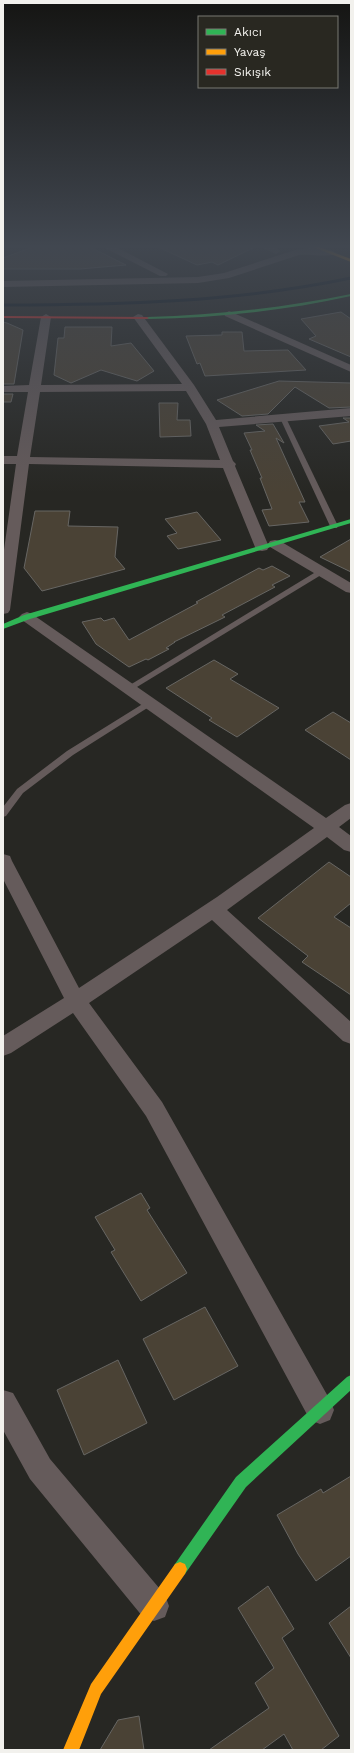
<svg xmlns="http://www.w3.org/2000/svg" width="354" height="1753" font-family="'Work Sans',sans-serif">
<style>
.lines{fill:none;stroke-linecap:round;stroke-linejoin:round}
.stream{stroke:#04101b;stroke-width:3}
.building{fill:#4a4235;stroke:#676663}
.lane{fill:#655b5b;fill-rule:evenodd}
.street{fill:#655b5b;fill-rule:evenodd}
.fast{fill:#30b455;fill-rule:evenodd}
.slow{fill:#ff9f0a;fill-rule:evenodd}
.jam{fill:#e5322d;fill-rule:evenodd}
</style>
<rect width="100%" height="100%" fill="#272723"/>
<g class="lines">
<path class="stream" d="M3,305C119,305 237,302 351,278"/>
</g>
<g class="building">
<polygon points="33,247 90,247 126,265 80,269 3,269 3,258"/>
<polygon points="158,247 255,247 218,265 212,262 197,265"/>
<polygon points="341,312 351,319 351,357 309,339 316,336 301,319"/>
<polygon points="3,322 7,323 23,330 14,384 3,384"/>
<polygon points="65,327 112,327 111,346 131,343 154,371 137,381 101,370 71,383 54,375 58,338 64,338"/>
<polygon points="222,332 242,332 244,351 288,350 306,370 205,376 200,363 197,364 186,336 222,335"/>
<polygon points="279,381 351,383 351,407 329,408 295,387 268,414 242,416 217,400"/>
<polygon points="3,394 13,394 11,402 3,402"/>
<polygon points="159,403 178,403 177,420 190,420 191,436 160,437"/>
<polygon points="343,418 351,418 351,441 333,444 319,426 349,422"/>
<polygon points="273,424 284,443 276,438 305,502 299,502 309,522 269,526 262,510 272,509 260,478 262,478 250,450 252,450 244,433 265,431 256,425"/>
<polygon points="35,511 70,511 68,526 118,527 115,557 125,569 42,591 24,568"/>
<polygon points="197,512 221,540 178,549 167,536 177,533 165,519"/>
<polygon points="351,539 351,572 320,557"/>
<polygon points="272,566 290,576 272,585 275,587 222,615 225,617 174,642 175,642 166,648 169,649 148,660 146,659 129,667 96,644 82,622 101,618 104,621 114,618 129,640 198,603 196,602 259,568 263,570"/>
<polygon points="214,660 238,674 230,679 279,708 237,737 209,720 212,718 166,688"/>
<polygon points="333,712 351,723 351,760 305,730"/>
<polygon points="329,862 351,877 351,903 334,917 351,928 351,995 302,962 308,956 258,918"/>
<polygon points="141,1193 150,1208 147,1210 187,1273 141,1301 111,1252 115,1250 95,1217"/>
<polygon points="205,1307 238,1366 174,1400 143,1339"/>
<polygon points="118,1360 147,1423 84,1455 57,1390"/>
<polygon points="351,1476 351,1556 316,1581 298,1554 277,1515 321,1489 323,1493"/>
<polygon points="268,1586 294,1629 282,1638 339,1736 321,1750 293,1750 284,1734 262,1750 209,1750 269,1708 255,1683 274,1668 238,1608"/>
<polygon points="351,1606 351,1658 329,1623"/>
<polygon points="139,1716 144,1750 100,1750 118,1720"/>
</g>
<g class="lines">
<g class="lane">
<polygon points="283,416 286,418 338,526 337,528 334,528 330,526 280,418"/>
<polygon points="319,570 325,570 326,572 132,690 126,690 125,688"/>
<polygon points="149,700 152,701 153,703 152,705 73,755 23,793 6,816 3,817 3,807 17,789 67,751"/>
</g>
<g class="street">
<polygon points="103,247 116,247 168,274 166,276 160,276"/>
<polygon points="261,247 275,247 281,251 276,254"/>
<path d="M310,248L331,250L336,253C331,258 308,254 299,255L229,278L198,283L3,287V281L198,277L224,273L295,250Z"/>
<polygon points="229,311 351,365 351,372 225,316 224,314"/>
<path d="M46,314L51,317L41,385L182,384L133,317L138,314L142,315L194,385L216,420L351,408V416L219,427L233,461L236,464L235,466L269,547L267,550L262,551L257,550L255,547L223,468L29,464L10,610L8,613L3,614V557L16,464H3V456H17L28,392H3V386L29,385L41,317ZM186,391L206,424L220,460L30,457L40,392Z"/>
<polygon points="275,540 280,541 351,583 351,593 346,592 270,547 268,544 270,541"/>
<polygon points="27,612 32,614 326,818 345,805 351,803 351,818 339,827 351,836 351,852 344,850 327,837 227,910 351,1022 351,1044 343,1041 212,920 89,1003 162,1102 330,1400 334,1410 330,1420 320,1424 310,1420 146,1116 73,1013 11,1053 3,1056 3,1036 64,998 3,879 3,854 10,856 12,861 79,988 217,897 314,828 22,620 19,617 22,614"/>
<polygon points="3,1390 13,1393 50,1459 165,1595 169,1606 165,1617 154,1621 143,1617 30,1479 3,1430"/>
</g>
<g class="fast">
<path d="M351,294V296C283,311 216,318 147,319L145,318L147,317C216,315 283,308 351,294Z"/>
<polygon points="351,519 351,523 30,619 3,629 3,624 24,615"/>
<polygon points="351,1375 351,1390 246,1487 185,1574 180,1576 175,1574 173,1569 175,1564 236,1477 347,1377"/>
</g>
<g class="slow">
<polygon points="313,247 319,247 351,259 351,262"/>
<polygon points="180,1562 185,1564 187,1569 185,1574 101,1694 79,1750 63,1750 91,1684 175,1564"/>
</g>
<polygon class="jam" points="3,316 147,317 149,318 147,319 3,318"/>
</g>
<linearGradient id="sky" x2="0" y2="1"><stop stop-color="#151513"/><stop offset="0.5" stop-color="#414750"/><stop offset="1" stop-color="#414750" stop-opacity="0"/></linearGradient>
<rect width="354" height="493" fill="url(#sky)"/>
<rect width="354" height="1753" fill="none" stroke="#f2f1ed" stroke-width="8"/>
<rect x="198" y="16" width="140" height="72" fill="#292821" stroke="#797873"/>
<rect x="206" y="29" width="20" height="6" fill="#30b455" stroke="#797873"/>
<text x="234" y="36" font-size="12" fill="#f2f1ed">Akıcı</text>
<rect x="206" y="49" width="20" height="6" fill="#ff9f0a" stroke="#797873"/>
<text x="234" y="56" font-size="12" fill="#f2f1ed">Yavaş</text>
<rect x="206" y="69" width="20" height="6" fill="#e5322d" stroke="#797873"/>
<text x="234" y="76" font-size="12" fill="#f2f1ed">Sıkışık</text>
</svg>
